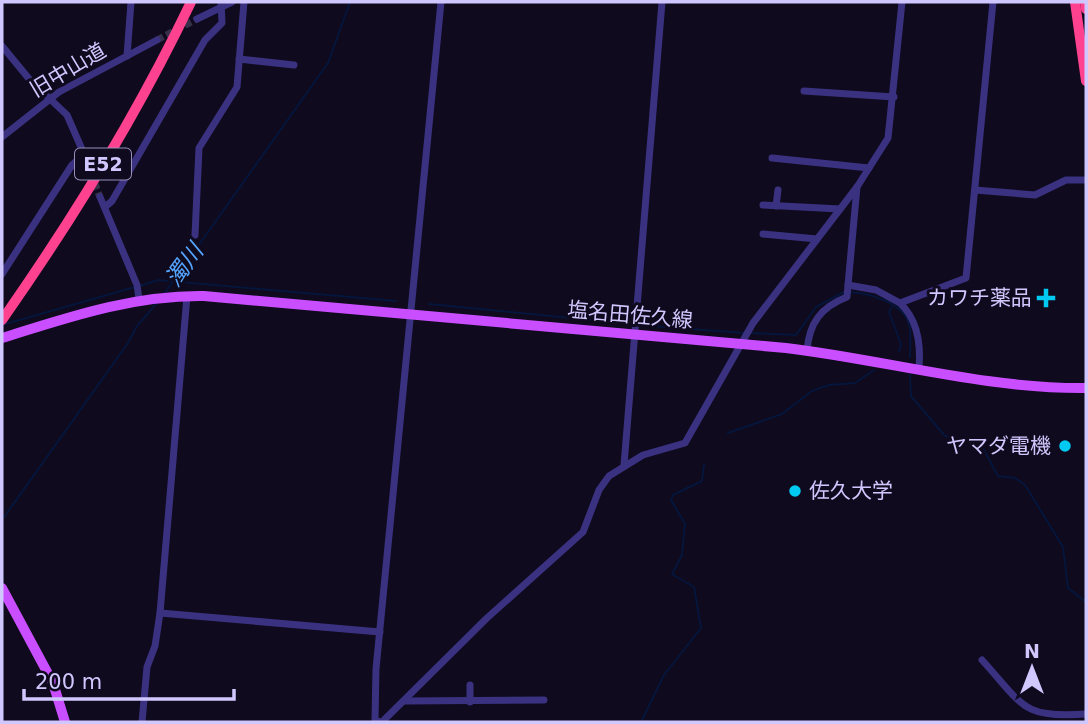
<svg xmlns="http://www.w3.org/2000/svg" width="1088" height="724" font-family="'DejaVu Sans','Noto Sans JP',sans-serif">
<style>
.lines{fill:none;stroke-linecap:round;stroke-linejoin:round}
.stream{stroke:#05153b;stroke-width:2}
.minor-tunnel{stroke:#36304a;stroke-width:7;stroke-dasharray:7 3.5;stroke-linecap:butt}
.minor{stroke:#3a3280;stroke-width:7}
.major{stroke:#c94eff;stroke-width:10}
.highway{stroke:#ff428f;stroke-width:10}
.poi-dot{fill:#00c9f2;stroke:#0f0a1d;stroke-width:2.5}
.labels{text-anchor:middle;stroke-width:6;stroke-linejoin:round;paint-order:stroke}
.shield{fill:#0f0a1d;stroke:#978ebb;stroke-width:2}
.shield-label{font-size:19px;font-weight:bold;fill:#d1c7ff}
.street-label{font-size:21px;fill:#d1c7ff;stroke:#0f0a1d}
.poi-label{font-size:21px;fill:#d1c7ff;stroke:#0f0a1d;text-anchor:end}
.water-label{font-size:23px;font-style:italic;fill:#55a4ff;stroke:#0f0a1d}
</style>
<rect width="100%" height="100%" fill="#0f0a1d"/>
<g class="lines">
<g class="stream">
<polyline points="140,286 158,280 396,301"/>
<path d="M849,292C870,293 906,303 910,328C911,338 910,348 910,357"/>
<polyline points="164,294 328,63 350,2"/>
<polyline points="429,304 632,324"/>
<polyline points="892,307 889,312 901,344 899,351"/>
<polyline points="2,325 135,287"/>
<polyline points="638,325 744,333"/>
<polyline points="750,333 796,335 816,307 844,292"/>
<polyline points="910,375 911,396 944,435 954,439 978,439 998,476 1015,478 1025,485 1063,547 1068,588 1086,602"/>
<polyline points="728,433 782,414 812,391 829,385 855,383 874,370"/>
<polyline points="2,520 128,343 137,326 156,304"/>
<polyline points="641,722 664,675 701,628 694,587 672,574 682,555 685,524 671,500 673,495 702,481 704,464"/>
</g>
<g class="minor-tunnel">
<polyline points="157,40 197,19"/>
<polyline points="87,163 100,197"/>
</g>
<g class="minor">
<polyline points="197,19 232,2"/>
<polyline points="2,46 30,80 67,115 84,154 72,165 2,274"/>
<polyline points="127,56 131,2"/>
<polyline points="239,59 294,65"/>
<polyline points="804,91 894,97"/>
<polyline points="2,137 59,92 157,40"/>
<polyline points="772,158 869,168"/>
<polyline points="857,187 848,285 876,290 900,303 966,278 993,2"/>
<polyline points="975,190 1035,195 1066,180 1086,180"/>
<polyline points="100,197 137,285 139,299"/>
<polyline points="763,205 840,209"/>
<polyline points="776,206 778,190"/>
<polyline points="105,207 112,201 205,40 222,23 221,2"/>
<polyline points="763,234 817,239"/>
<polyline points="195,235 199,148 237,87 244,2"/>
<path d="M900,303C918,320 921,344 919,368"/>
<path d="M807,351C809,323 821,307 847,297L848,285"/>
<polyline points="624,465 662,2"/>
<polyline points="160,613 380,632"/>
<path d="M982,660C1023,705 1022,719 1086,714"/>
<polyline points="404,701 544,700"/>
<polyline points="470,702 470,685"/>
<polyline points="142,722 147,667 155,646 160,613 187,296"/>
<polyline points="380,722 375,720 376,669 441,2"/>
<polyline points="382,722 487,618 583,532 599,490 609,476 643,455 685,443 753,323 857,187 888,138 902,2"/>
</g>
<g class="major">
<path d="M2,338C69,317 133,295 204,296L786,348C886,360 985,389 1086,388"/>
<polyline points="2,588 53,683 65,722"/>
</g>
<g class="highway">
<polyline points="1075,2 1086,81"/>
<polyline points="1085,2 1086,9"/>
<path d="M2,320C73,219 138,113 191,2"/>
</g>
</g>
<g class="poi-dot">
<path d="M1042.5 287.5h7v7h7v7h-7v7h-7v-7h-7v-7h7z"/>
<circle cx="1065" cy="446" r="7"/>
<circle cx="795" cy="491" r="7"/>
</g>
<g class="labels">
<rect class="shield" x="75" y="148.5" width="56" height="31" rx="5"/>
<g class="shield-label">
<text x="103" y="171">E52</text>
</g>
<g class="street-label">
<text transform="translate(68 70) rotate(-31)" y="7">旧中山道</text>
<text transform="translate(630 315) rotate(5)" y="7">塩名田佐久線</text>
</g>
<g class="poi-label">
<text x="1032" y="305">カワチ薬品</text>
<text x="1051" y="453">ヤマダ電機</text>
<text x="809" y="498" text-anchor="start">佐久大学</text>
</g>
<g class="water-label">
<text transform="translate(184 265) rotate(-54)" y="8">濁川</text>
</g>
</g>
<rect width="1088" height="724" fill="none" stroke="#d1c7ff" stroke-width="7"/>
<g transform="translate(1032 668)" stroke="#0f0a1d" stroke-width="5" paint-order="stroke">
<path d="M0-5L12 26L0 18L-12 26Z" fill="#d1c7ff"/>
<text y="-10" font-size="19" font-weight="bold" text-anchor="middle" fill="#d1c7ff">N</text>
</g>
<path d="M24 689v10h210v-10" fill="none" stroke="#d1c7ff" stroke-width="3.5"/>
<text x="35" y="689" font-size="21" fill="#d1c7ff" stroke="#0f0a1d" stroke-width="5" paint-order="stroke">200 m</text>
</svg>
